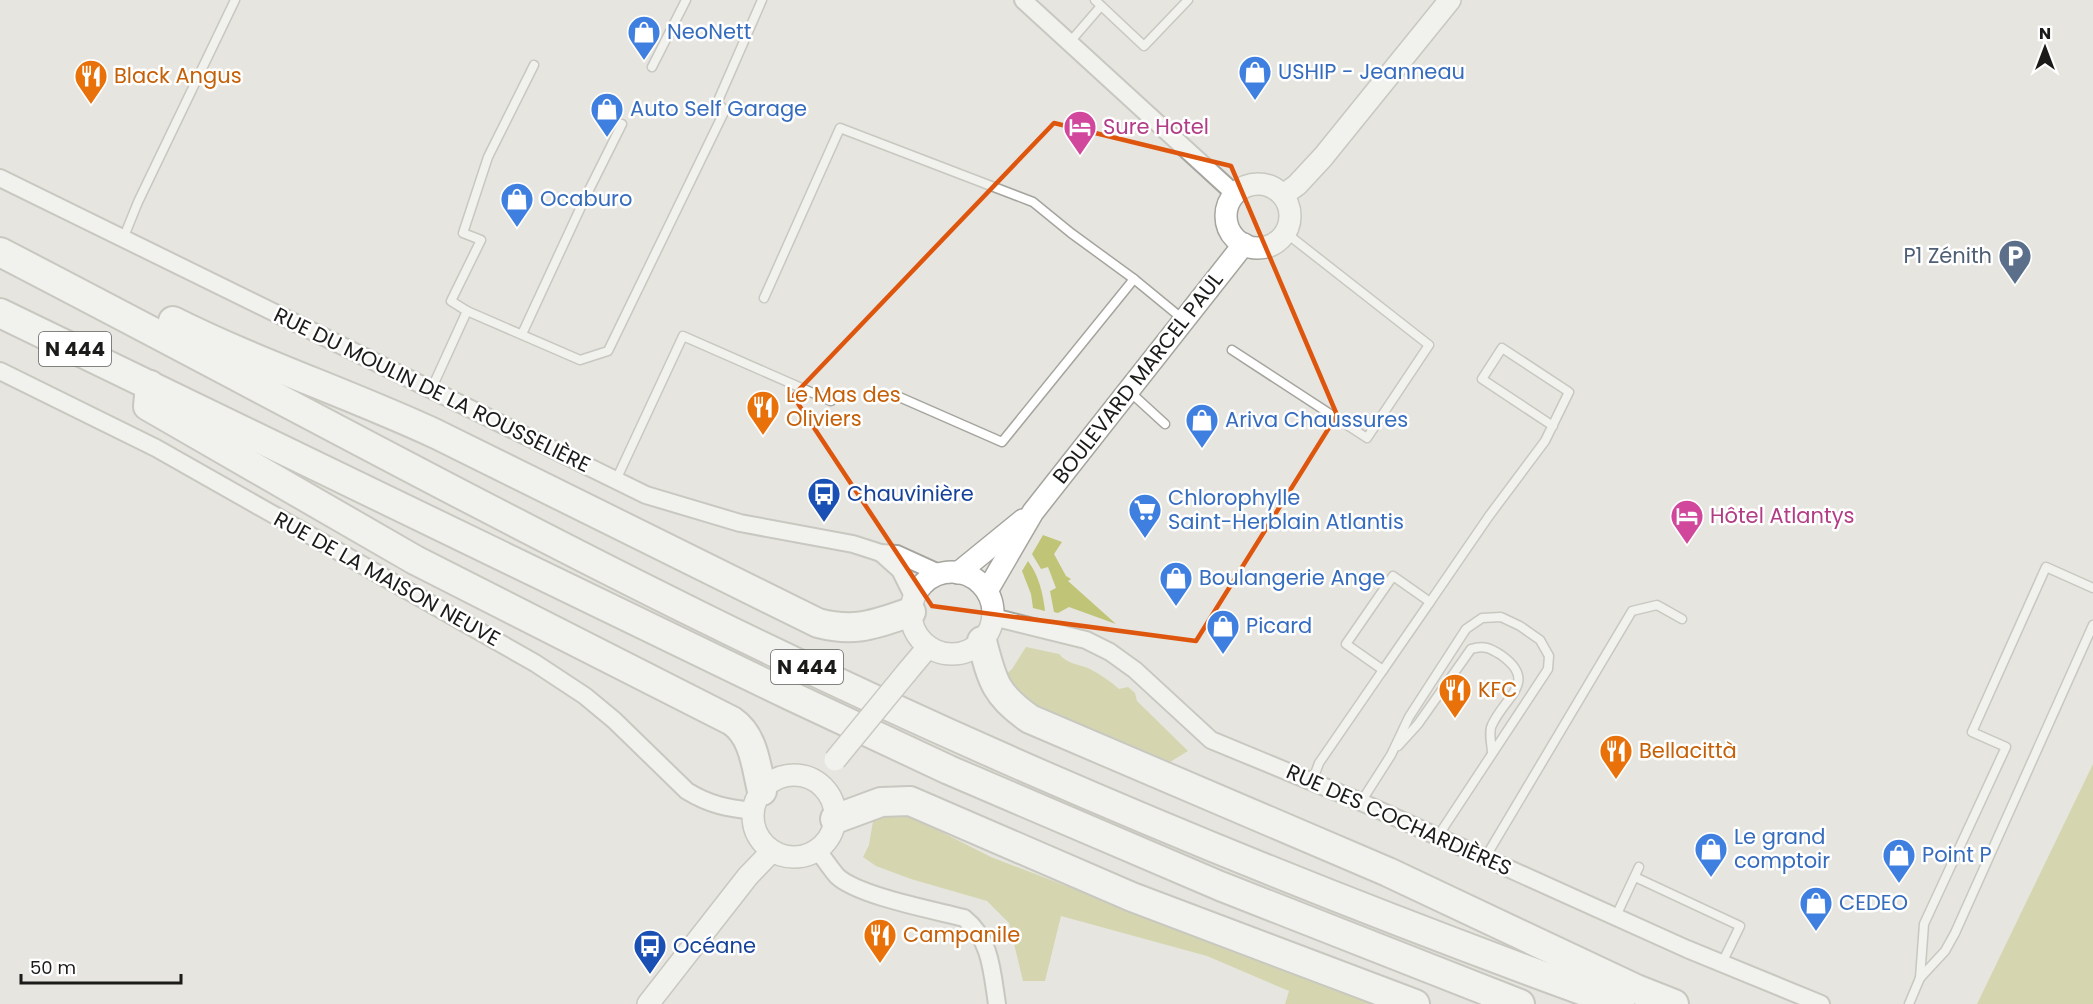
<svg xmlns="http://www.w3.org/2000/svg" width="2093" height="1004" font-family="Poppins,sans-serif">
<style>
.green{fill:#c0c477}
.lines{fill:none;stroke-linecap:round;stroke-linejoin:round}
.service-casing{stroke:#a5a49e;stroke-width:11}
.minor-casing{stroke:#a5a49e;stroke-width:20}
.tertiary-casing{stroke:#a5a49e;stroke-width:24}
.trunk-casing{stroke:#a5a49e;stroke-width:32}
.service{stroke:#fff;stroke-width:8}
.minor{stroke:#fff;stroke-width:16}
.tertiary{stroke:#fff;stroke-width:21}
.trunk{stroke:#fff;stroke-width:28}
.tertiary-bridge-casing{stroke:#a5a49e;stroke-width:24;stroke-linecap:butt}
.tertiary-bridge{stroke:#fff;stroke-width:21}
.marked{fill:none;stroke:#de560d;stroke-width:4.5;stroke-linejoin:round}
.labels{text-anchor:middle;stroke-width:5;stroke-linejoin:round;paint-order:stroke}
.shield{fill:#fff;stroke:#5f5f5e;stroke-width:1.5}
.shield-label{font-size:20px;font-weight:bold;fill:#1b1b19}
.shop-label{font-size:21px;fill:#366cbe;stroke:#fff;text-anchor:start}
.food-label{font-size:21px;fill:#c56008;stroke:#fff;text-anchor:start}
.hotel-label{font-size:21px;fill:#b23c85;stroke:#fff;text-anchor:start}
.service-label{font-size:21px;fill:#4e5e75;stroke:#fff;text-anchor:end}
.street-label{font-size:21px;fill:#1b1b19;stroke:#fff}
.transit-label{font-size:21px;fill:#164399;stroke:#fff;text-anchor:start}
</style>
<rect width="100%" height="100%" fill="#e6e5df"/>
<g class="green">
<polygon points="1043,535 1062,542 1054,554 1066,576 1071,579 1068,581 1116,624 1069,607 1058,613 1054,612 1050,591 1056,588 1048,567 1041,569 1032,554"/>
<path d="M1028,561C1039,576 1043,593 1045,611L1033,608L1031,594L1022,571Z"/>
<path d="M1026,647L1059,654C1067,664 1079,664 1090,669C1101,675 1110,681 1119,689L1128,687L1135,693L1137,701L1188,751L1170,762L1102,733L1066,726L1031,711L1001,679L1012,669Z"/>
<polygon points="2093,764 2093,1004 1977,1004"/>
<polygon points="900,811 991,857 1373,1004 1285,1004 1289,991 1207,956 1061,916 1045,981 1023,981 1009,923 987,901 911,879 876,866 863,857 869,845 874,815"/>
</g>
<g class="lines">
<defs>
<g id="service">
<polyline points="1095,0 1144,46 1188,0"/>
<polyline points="1069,43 1101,6"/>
<polyline points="652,67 686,0"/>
<polyline points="123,239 138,202 235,0"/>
<polyline points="764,298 840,128 1033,202 1071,233 1134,279"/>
<polyline points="467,311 451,301 481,240 463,233 488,157 534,65"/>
<polyline points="522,334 585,198 622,124"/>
<polyline points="1232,350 1367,438 1429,345 1286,233"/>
<polyline points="431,390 467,311 580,360 608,351 725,110 717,103 762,0"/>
<polyline points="1130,392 1165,424"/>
<polyline points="897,396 1002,442 1134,279 1184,320"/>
<polyline points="616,480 683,336 831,401"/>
<polygon points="1393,576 1430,602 1383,670 1346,644"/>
<polyline points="1430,602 1489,516 1545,441 1569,392 1502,348 1482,379 1553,426"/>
<path d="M1398,746L1418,724L1471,649C1484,645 1490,648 1501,655C1539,682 1505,696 1492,725C1488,732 1492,745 1492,753"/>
<polyline points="1312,782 1319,763 1383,670"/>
<polyline points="1361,802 1391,755 1409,717 1466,629 1482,618 1501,617 1520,626 1540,640 1549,656 1548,669 1438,836"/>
<polyline points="1485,858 1632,611 1657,605 1682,619"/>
<polyline points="1635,877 1740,926 1722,963"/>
<polyline points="1616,916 1639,867"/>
<polyline points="1920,978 1945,951 1955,933 2093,625"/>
<polyline points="1909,1004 1920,978 1924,924 2006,747 1972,732 2046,567 2093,588"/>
</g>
<g id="minor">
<polyline points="1023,0 1235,194"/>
<polyline points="0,178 646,495 740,523 853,544 881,553 897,554 941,574"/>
<path d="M0,371L156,448L535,663L585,696L614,720L687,791C710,805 727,808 753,811"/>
<polyline points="881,553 900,570 914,598"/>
<polyline points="993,617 1086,640 1110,652 1135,670 1211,740 1361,802 1687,949 1821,1004"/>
<path d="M817,850C824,858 830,868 837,876C858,896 934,910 964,918C991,939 992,972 997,1004"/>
</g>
<g id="tertiary">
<circle cx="1258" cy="216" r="32"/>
<polyline points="1283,195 1297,185 1323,157 1450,0"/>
<circle cx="952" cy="613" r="41"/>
<polyline points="958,573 1023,520"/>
<polyline points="987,591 1033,512 1244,244"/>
<polyline points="907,672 928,647"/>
<circle cx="794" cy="816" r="41"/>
<polyline points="648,1004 748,876 772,851"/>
</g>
<g id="trunk">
<path d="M0,252C234,373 465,500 702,617C999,764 1307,891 1620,1004"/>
<polyline points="0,313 789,695 949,770 1220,886 1520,1004"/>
<path d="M173,321C259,364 350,394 436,434L818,623C856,633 875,624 911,612"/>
<path d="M150,385L148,406L415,560L732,721C754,736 756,766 762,791"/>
<path d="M982,641C992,680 995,695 1030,719L1388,872L1636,989L1674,1004"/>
<polyline points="835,819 881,802 910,801 1132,897 1415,1004"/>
</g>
</defs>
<use href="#service" class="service-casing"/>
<use href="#minor" class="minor-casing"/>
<use href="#tertiary" class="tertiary-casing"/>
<use href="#trunk" class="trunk-casing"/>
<use href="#service" class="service"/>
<use href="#minor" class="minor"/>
<use href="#tertiary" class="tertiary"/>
<use href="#trunk" class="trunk"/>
<defs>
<polyline id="tertiary-bridge" points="835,760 907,672"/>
</defs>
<use href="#tertiary-bridge" class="tertiary-bridge-casing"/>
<use href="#tertiary-bridge" class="tertiary-bridge"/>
</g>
<path d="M0 0H2093V1004H0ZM1054,123L1231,166L1337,415L1196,641L932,606L793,396Z" fill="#e6e5df" fill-opacity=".55" fill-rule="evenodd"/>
<path class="marked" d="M1054,123L1231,166L1337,415L1196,641L932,606L793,396Z"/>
<defs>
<symbol id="shop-pin" viewBox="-11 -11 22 30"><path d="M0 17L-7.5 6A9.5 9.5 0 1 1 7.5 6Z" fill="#3f7fe0" stroke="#fff"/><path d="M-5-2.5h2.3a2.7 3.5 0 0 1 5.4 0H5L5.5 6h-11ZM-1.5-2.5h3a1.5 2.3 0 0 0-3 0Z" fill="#fff"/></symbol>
<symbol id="restaurant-pin" viewBox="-11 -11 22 30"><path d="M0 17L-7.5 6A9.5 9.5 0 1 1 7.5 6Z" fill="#e8710a" stroke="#fff"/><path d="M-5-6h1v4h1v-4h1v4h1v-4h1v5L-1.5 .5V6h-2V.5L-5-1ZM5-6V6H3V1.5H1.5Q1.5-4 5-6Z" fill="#fff"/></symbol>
<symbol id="hotel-pin" viewBox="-11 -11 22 30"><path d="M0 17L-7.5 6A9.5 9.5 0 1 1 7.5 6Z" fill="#d1479c" stroke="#fff"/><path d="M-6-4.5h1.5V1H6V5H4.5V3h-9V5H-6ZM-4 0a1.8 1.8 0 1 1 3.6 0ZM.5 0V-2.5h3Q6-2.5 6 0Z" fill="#fff"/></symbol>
<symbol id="parking-pin" viewBox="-11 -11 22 30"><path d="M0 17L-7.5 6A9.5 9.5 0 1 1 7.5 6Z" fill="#5c6f8a" stroke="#fff"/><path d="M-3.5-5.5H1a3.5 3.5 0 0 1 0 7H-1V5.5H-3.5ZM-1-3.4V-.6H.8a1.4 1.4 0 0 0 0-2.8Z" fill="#fff"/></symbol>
<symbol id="bus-pin" viewBox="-11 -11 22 30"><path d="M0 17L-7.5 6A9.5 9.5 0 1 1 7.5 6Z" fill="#1a4fb4" stroke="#fff"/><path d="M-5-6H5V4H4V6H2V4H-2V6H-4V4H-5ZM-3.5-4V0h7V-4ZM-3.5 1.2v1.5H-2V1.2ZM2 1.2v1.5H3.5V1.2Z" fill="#fff"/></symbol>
<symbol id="supermarket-pin" viewBox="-11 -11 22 30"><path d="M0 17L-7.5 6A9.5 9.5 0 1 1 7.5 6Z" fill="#3f7fe0" stroke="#fff"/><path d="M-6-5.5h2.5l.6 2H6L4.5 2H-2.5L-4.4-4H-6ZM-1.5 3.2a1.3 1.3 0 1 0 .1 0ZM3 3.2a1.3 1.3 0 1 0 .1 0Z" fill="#fff"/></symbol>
</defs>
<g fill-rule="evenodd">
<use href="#shop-pin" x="625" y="13" width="38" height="52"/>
<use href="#shop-pin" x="1236" y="53" width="38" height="52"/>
<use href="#restaurant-pin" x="72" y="57" width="38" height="52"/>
<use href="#shop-pin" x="588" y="90" width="38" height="52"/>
<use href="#hotel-pin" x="1061" y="108" width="38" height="52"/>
<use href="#shop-pin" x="498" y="180" width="38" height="52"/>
<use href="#parking-pin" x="1996" y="237" width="38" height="52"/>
<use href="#restaurant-pin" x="744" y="388" width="38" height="52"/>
<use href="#shop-pin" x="1183" y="401" width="38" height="52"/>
<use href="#bus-pin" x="805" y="475" width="38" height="52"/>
<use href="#supermarket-pin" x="1126" y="491" width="38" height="52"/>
<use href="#hotel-pin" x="1668" y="497" width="38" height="52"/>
<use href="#shop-pin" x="1157" y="559" width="38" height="52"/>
<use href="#shop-pin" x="1204" y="607" width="38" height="52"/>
<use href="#restaurant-pin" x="1436" y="671" width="38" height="52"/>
<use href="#restaurant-pin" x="1597" y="732" width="38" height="52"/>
<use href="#shop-pin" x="1692" y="830" width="38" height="52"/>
<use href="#shop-pin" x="1880" y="836" width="38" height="52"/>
<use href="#shop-pin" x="1797" y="884" width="38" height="52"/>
<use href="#restaurant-pin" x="861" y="916" width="38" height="52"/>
<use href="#bus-pin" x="631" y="927" width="38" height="52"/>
</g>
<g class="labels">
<g class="shield">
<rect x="39" y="332" width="72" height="34" rx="4.5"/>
<rect x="771" y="650" width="72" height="34" rx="4.5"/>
</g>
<g class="shield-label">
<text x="75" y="356">N 444</text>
<text x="807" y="674">N 444</text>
</g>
<g class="shop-label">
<text x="667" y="39">NeoNett</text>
<text x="1278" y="79">USHIP - Jeanneau</text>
<text x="630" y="116">Auto Self Garage</text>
<text x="540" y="206">Ocaburo</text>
<text x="1225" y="427">Ariva Chaussures</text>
<text x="1168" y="505">Chlorophylle<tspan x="1168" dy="24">Saint-Herblain Atlantis</tspan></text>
<text x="1199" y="585">Boulangerie Ange</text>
<text x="1246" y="633">Picard</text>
<text x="1734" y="844">Le grand<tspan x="1734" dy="24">comptoir</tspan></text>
<text x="1922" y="862">Point P</text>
<text x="1839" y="910">CEDEO</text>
</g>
<g class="food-label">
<text x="114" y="83">Black Angus</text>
<text x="786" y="402">Le Mas des<tspan x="786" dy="24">Oliviers</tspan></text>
<text x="1478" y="697">KFC</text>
<text x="1639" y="758">Bellacittà</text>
<text x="903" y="942">Campanile</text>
</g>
<g class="hotel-label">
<text x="1103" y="134">Sure Hotel</text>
<text x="1710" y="523">Hôtel Atlantys</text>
</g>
<g class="service-label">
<text x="1992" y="263">P1 Zénith</text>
</g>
<g class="street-label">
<text transform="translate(1138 378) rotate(-52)" y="7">BOULEVARD MARCEL PAUL</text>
<text transform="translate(432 390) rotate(26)" y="7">RUE DU MOULIN DE LA ROUSSELIÈRE</text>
<text transform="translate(387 579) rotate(29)" y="7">RUE DE LA MAISON NEUVE</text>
<text transform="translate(1399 820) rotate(24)" y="7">RUE DES COCHARDIÈRES</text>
</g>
<g class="transit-label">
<text x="847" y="501">Chauvinière</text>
<text x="673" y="953">Océane</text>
</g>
</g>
<g transform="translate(2045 48)" stroke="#ffffff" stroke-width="4.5" paint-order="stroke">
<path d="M0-4.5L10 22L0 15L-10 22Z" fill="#1b1b19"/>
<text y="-9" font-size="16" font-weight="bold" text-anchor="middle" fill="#1b1b19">N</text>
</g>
<path d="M21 974v9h160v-9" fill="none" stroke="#1b1b19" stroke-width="3"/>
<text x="30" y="974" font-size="18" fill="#1b1b19" stroke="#ffffff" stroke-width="4.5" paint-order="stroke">50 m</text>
</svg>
